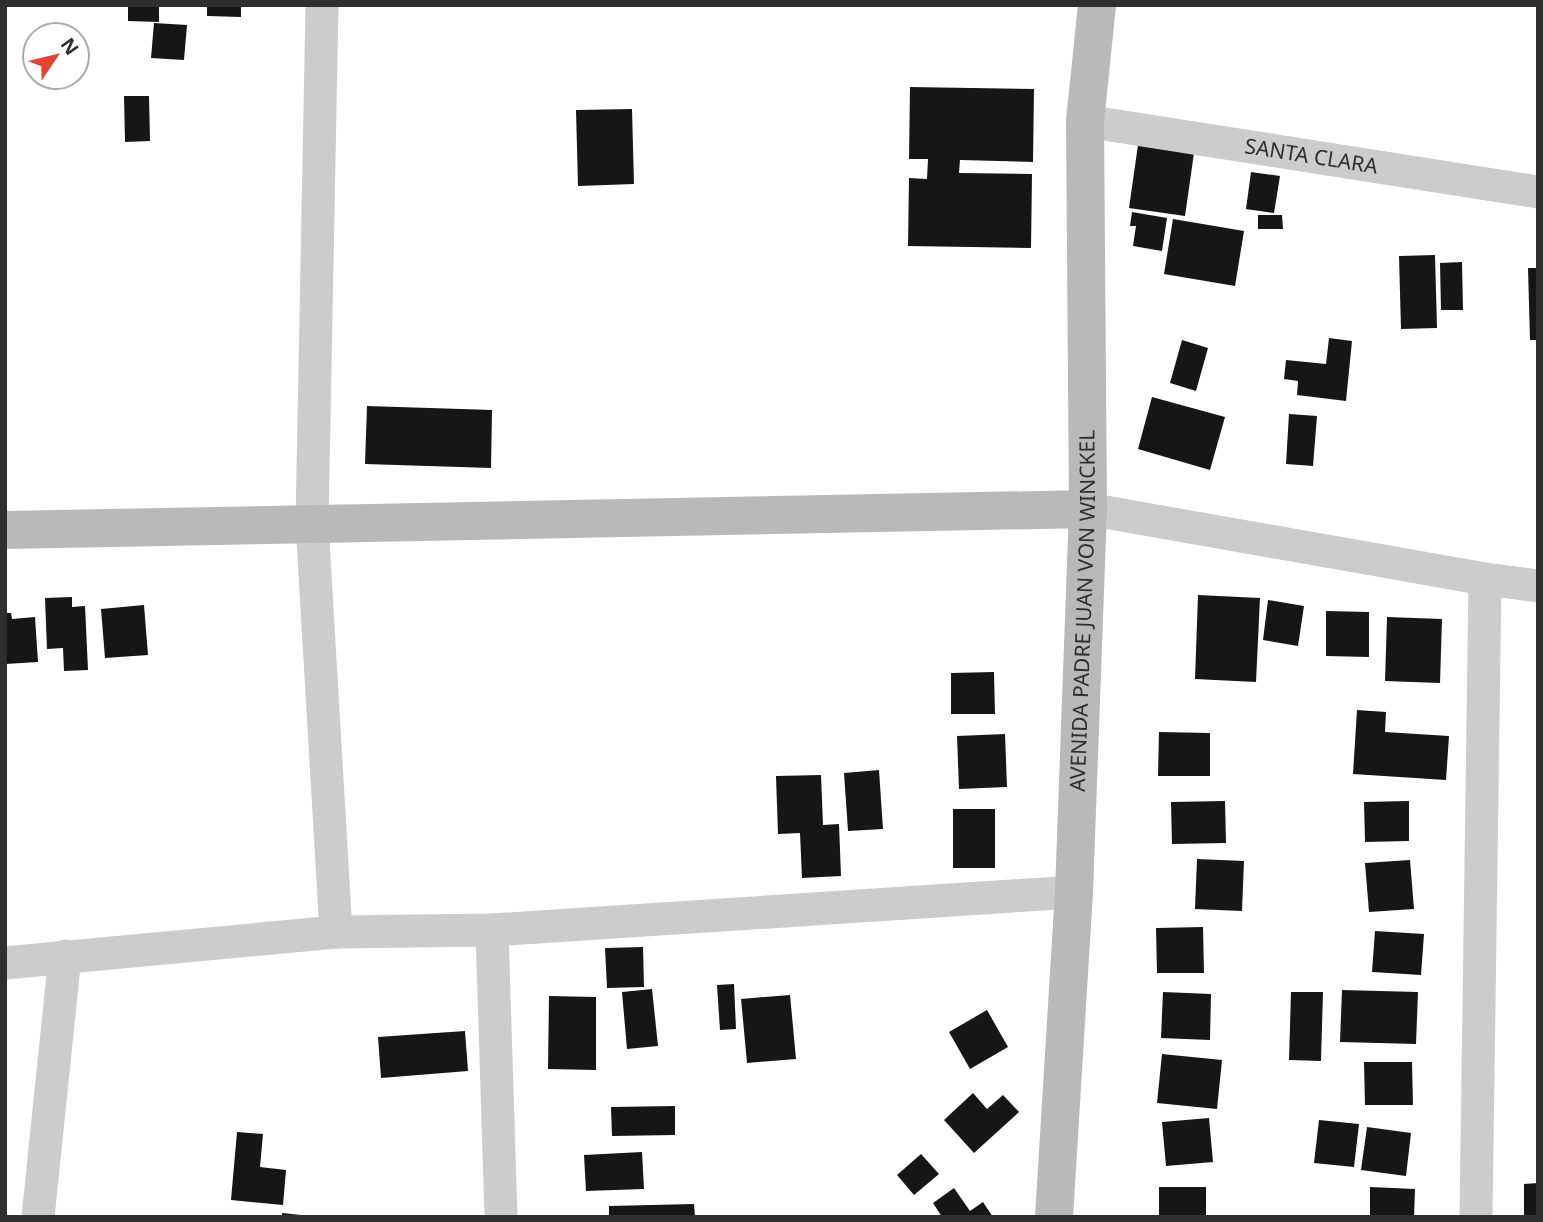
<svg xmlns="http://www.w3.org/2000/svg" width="1543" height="1222" font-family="'Noto Sans',sans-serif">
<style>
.building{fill:#161616}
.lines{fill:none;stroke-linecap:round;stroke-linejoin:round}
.minor{stroke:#ccc;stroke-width:33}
.secondary{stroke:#b9b9b9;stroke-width:38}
.labels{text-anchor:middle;stroke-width:7;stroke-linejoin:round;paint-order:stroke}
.street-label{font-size:21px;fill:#2f2f2f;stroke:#fff}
</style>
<rect width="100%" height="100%" fill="#fff"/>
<g class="building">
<polygon points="128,5 159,5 159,22 128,21"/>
<polygon points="207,5 241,5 241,17 207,16"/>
<polygon points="154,23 187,25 184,60 151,58"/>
<polygon points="910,87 1034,89 1033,162 960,160 959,173 1032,174 1031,248 908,246 909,178 927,179 928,159 909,159"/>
<polygon points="124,96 149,96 150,141 125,142"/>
<polygon points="632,109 634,184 578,186 576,110"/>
<polygon points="1138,145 1194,153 1185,216 1129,208"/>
<polygon points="1251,172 1280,176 1274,213 1246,209"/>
<polygon points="1132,212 1167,218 1162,251 1133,246 1136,226 1130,226"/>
<polygon points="1258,215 1282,215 1283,229 1258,229"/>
<polygon points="1173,219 1244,231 1235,286 1164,274"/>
<polygon points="1435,255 1437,328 1401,329 1399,256"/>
<polygon points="1462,262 1463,310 1441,310 1440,263"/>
<polygon points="1528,268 1538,268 1538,340 1530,340"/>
<polygon points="1329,338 1352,341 1346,401 1297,395 1298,381 1284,379 1286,360 1326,364"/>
<polygon points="1182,340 1208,348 1196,391 1170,383"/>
<polygon points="1152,397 1225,417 1210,470 1138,449"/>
<polygon points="367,406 492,410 491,468 365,464"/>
<polygon points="1289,414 1317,416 1313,466 1286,464"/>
<polygon points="1198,595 1260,598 1256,682 1195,679"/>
<polygon points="72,597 72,607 85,606 88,670 64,671 63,648 47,649 45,598"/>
<polygon points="1268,600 1304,606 1298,646 1263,640"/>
<polygon points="144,605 148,655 105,658 101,609"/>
<polygon points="1326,611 1369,612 1369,657 1326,656"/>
<polygon points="5,613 11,613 12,619 35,617 38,662 5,664"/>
<polygon points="1387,617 1442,619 1440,683 1385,681"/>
<polygon points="994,672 995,714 951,714 951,673"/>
<polygon points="1357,710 1386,712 1385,732 1449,736 1446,780 1353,774"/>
<polygon points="1159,732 1210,733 1210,776 1158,776"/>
<polygon points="1005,734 1007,787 959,789 957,736"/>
<polygon points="879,770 883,829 848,831 844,773"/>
<polygon points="821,775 823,825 839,824 841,876 802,878 800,833 778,834 776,776"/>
<polygon points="1225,801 1226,843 1172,844 1171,802"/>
<polygon points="1409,801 1409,841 1365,842 1364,802"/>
<rect x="953" y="809" width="42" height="59"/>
<polygon points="1197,859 1244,861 1242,911 1195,909"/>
<polygon points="1410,860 1414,909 1369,912 1365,863"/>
<polygon points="1203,927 1204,973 1157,973 1156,928"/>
<polygon points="1375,931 1424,934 1421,975 1372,972"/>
<polygon points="643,947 644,987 607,988 605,948"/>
<polygon points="734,984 736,1029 720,1030 717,985"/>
<polygon points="652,989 658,1046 627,1049 622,992"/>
<polygon points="1342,990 1418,992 1416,1044 1340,1042"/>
<polygon points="1163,992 1211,994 1210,1040 1161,1038"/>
<polygon points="1291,992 1323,992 1321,1061 1289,1060"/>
<polygon points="790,995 796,1059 747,1063 741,999"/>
<polygon points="549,996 596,997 596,1070 548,1069"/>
<polygon points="987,1010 1008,1047 970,1069 949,1032"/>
<polygon points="465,1031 468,1071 381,1078 378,1037"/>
<polygon points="1162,1054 1222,1060 1217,1109 1157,1103"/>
<polygon points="1364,1062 1412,1062 1413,1105 1365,1105"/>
<polygon points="973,1093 987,1109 1003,1095 1019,1112 974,1153 944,1120"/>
<polygon points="675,1106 675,1135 612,1136 611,1107"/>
<polygon points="1209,1118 1213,1162 1166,1166 1162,1122"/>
<polygon points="1319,1120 1359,1124 1354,1167 1314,1163"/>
<polygon points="1367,1127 1411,1133 1406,1176 1361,1170"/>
<polygon points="237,1132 263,1134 260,1167 286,1170 283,1205 231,1200"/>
<polygon points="642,1152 644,1189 586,1191 584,1155"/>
<polygon points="921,1154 939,1174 914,1195 897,1175"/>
<polygon points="1538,1183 1538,1217 1524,1217 1524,1184"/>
<rect x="1159" y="1187" width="47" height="30"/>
<polygon points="1370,1187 1415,1189 1414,1217 1370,1217"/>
<polygon points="954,1188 970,1211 983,1202 993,1217 942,1217 933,1203"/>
<polygon points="694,1204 695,1217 609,1217 609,1206"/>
<polygon points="282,1213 301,1215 301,1217 282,1217"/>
</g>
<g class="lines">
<g class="minor">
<polyline points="322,5 312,523 336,932"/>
<path id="s1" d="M1085,121L1538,192"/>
<polyline points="1088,509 1485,579 1538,586"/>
<polyline points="492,930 501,1217"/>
<polyline points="5,963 336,932 492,930 1074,892"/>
<polyline points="38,1217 65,956"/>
<polyline points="1476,1217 1485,579"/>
</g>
<g class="secondary">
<polyline points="5,530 1088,509"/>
<path id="s2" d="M1054,1217L1074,892L1088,509L1085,121L1097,5"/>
</g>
</g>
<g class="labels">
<g class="street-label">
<text dy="7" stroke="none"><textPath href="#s1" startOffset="229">SANTA CLARA</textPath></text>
<text dy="7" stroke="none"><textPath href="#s2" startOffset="607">AVENIDA PADRE JUAN VON WINCKEL</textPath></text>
</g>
</g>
<rect width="1543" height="1222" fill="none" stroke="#2f2f2f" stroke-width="14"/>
<g transform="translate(56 56) rotate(55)"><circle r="33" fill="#ffffff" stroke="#acacac" stroke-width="2"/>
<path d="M0-5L12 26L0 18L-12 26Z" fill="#e34733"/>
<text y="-10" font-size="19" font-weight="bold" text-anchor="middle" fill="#2f2f2f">N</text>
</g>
</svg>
